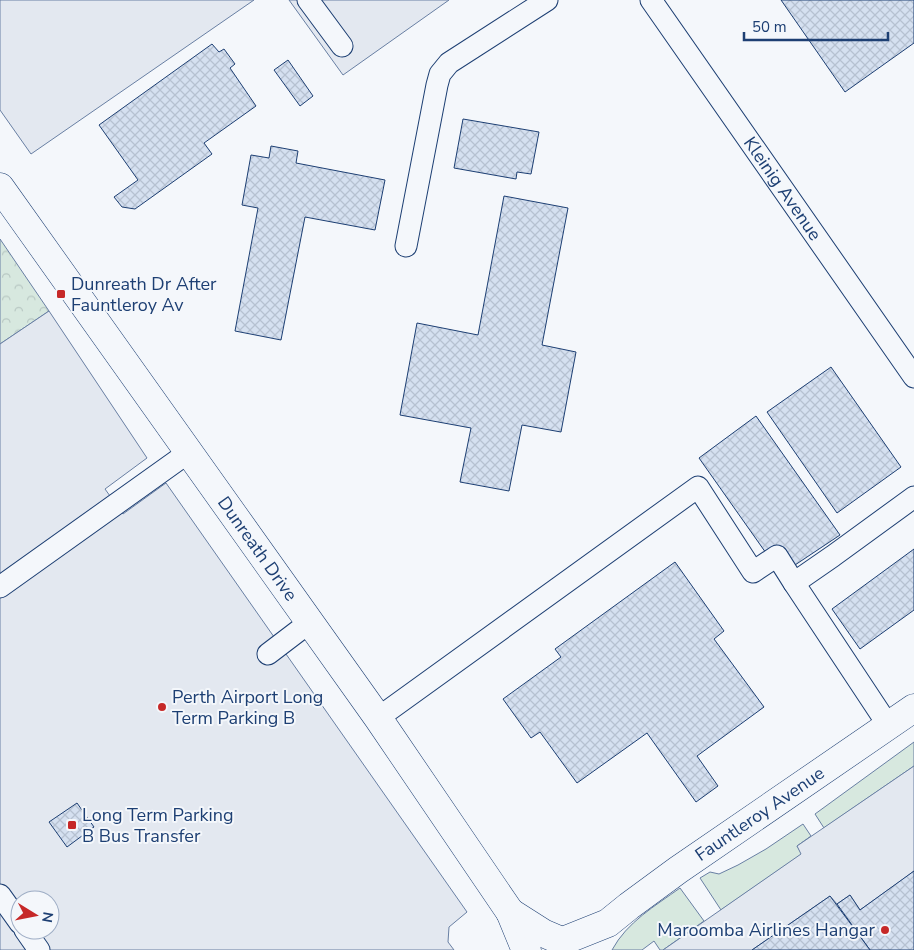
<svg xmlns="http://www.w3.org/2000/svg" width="914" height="950" font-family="'Nunito Sans',sans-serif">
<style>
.green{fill:#d7e8df;stroke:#687fa3}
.park{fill:url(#park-crowns);stroke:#687fa3}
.parking{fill:#e3e8f0;stroke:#687fa3;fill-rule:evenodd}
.building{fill:url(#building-cross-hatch);stroke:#1d3f73}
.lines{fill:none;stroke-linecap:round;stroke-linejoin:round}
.minor-casing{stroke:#1d3f73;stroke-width:23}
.major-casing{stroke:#1d3f73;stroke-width:29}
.minor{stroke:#f4f7fb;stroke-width:21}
.major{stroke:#f4f7fb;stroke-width:28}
.poi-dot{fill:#c62828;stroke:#f4f7fb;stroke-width:2}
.labels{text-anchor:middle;stroke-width:4;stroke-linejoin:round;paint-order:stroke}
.street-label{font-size:18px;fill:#1d3f73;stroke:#f4f7fb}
.poi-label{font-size:18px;fill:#1d3f73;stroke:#f4f7fb;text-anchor:start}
</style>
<defs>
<pattern id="park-crowns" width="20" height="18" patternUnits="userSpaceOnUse" patternTransform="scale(1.25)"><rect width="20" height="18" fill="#d7e8df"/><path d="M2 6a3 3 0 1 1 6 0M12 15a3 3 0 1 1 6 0" fill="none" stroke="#b8c8c3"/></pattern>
<pattern id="building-cross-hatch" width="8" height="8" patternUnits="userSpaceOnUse" patternTransform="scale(1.25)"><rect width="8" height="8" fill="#d5e0f0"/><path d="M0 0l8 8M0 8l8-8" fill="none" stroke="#b6c1d1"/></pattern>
</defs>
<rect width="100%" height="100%" fill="#f4f7fb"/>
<g class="green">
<polygon points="914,742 914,766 824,828 815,814"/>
<polygon points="803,824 811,836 797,846 802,854 721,910 700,878 710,872 719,874 738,865 766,849"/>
<path d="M680,888L704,921L663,950H660L654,941L642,950H612C627,922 655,906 680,888Z"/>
</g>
<polygon class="park" points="0,239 49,311 0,344"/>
<g class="parking">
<polygon points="0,0 254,0 31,154 0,110"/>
<polygon points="289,0 449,0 343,75"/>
<path d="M49,311L147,458L105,489L123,514L166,483L467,912L449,927L448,942L454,950H0V344ZM20,900H50V930H20Z"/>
<polygon points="914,766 914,871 906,877 860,910 850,895 837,904 830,896 752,950 663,950 801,854 797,846"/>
</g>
<g class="building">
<polygon points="781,0 914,0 914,43 845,92"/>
<polygon points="212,44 219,52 224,49 235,64 230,68 256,106 204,143 212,154 135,209 122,207 114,197 138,180 99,125"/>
<polygon points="288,60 313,96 300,106 274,70"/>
<polygon points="463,119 539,132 531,174 517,172 516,179 454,168"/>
<polygon points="271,146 298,151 296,163 385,180 375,230 305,217 281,340 235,331 258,208 242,205 251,155 269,158"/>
<polygon points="504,196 568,208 542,345 576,352 561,432 522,425 509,491 460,482 471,428 400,415 417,323 478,335"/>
<polygon points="831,367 901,467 837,513 767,412"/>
<polygon points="756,416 840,535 792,567 777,545 766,553 699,458"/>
<polygon points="914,549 914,610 860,649 832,609"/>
<polygon points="675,562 724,631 714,639 764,707 697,756 718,786 696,802 647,733 577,783 540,732 531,738 503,699 561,657 555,649"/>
<polygon points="77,803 94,827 67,847 49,822"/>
<polygon points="914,871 914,950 870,950 837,904 850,895 860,910"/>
<polygon points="830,896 870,950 752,950"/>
</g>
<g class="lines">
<defs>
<g id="minor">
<polyline points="308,0 342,46"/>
<path id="s1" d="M651,0L914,377"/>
<polyline points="406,246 437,85 440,74 449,63 547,0"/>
<polyline points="794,583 888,725"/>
<polyline points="0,587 189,452"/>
<polyline points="268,654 310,622"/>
<polyline points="378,718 698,487 753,572 777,556 794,583 833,556 914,497"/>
<polyline points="0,895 20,923"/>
<polyline points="25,930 39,950"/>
</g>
<g id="major">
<path id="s2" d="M0,187L378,718L510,912L524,946L527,950"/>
<polyline points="510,912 543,933 557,939"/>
<path id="s3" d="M568,939L608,923L629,906L678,870L914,708"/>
</g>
</defs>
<use href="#minor" class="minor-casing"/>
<use href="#major" class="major-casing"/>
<use href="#minor" class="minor"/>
<use href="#major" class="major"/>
</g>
<g class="poi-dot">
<rect x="56" y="289" width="10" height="10" rx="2.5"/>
<circle cx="162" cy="707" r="5"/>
<rect x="67" y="820" width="10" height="10" rx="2.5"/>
<circle cx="885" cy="930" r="5"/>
</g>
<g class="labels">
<g class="street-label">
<text dy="6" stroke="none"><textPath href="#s1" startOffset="230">Kleinig Avenue</textPath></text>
<text dy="6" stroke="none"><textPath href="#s2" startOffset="444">Dunreath Drive</textPath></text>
<text dy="6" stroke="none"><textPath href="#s3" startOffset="230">Fauntleroy Avenue</textPath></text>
</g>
<g class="poi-label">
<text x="71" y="290">Dunreath Dr After<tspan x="71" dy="21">Fauntleroy Av</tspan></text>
<text x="172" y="703">Perth Airport Long<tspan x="172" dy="21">Term Parking B</tspan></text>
<text x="82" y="821">Long Term Parking<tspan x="82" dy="21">B Bus Transfer</tspan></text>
<text x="875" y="936" text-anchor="end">Maroomba Airlines Hangar</text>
</g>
</g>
<g transform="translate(35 915) rotate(100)"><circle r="24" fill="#f4f7fb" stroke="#9eadc5"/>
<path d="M0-4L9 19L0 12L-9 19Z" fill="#c62828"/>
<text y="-8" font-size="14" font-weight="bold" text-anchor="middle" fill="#1d3f73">N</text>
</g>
<path d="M744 32v8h144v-8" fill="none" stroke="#1d3f73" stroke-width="2.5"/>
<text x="752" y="32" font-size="15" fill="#1d3f73" stroke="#f4f7fb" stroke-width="4" paint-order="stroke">50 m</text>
</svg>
